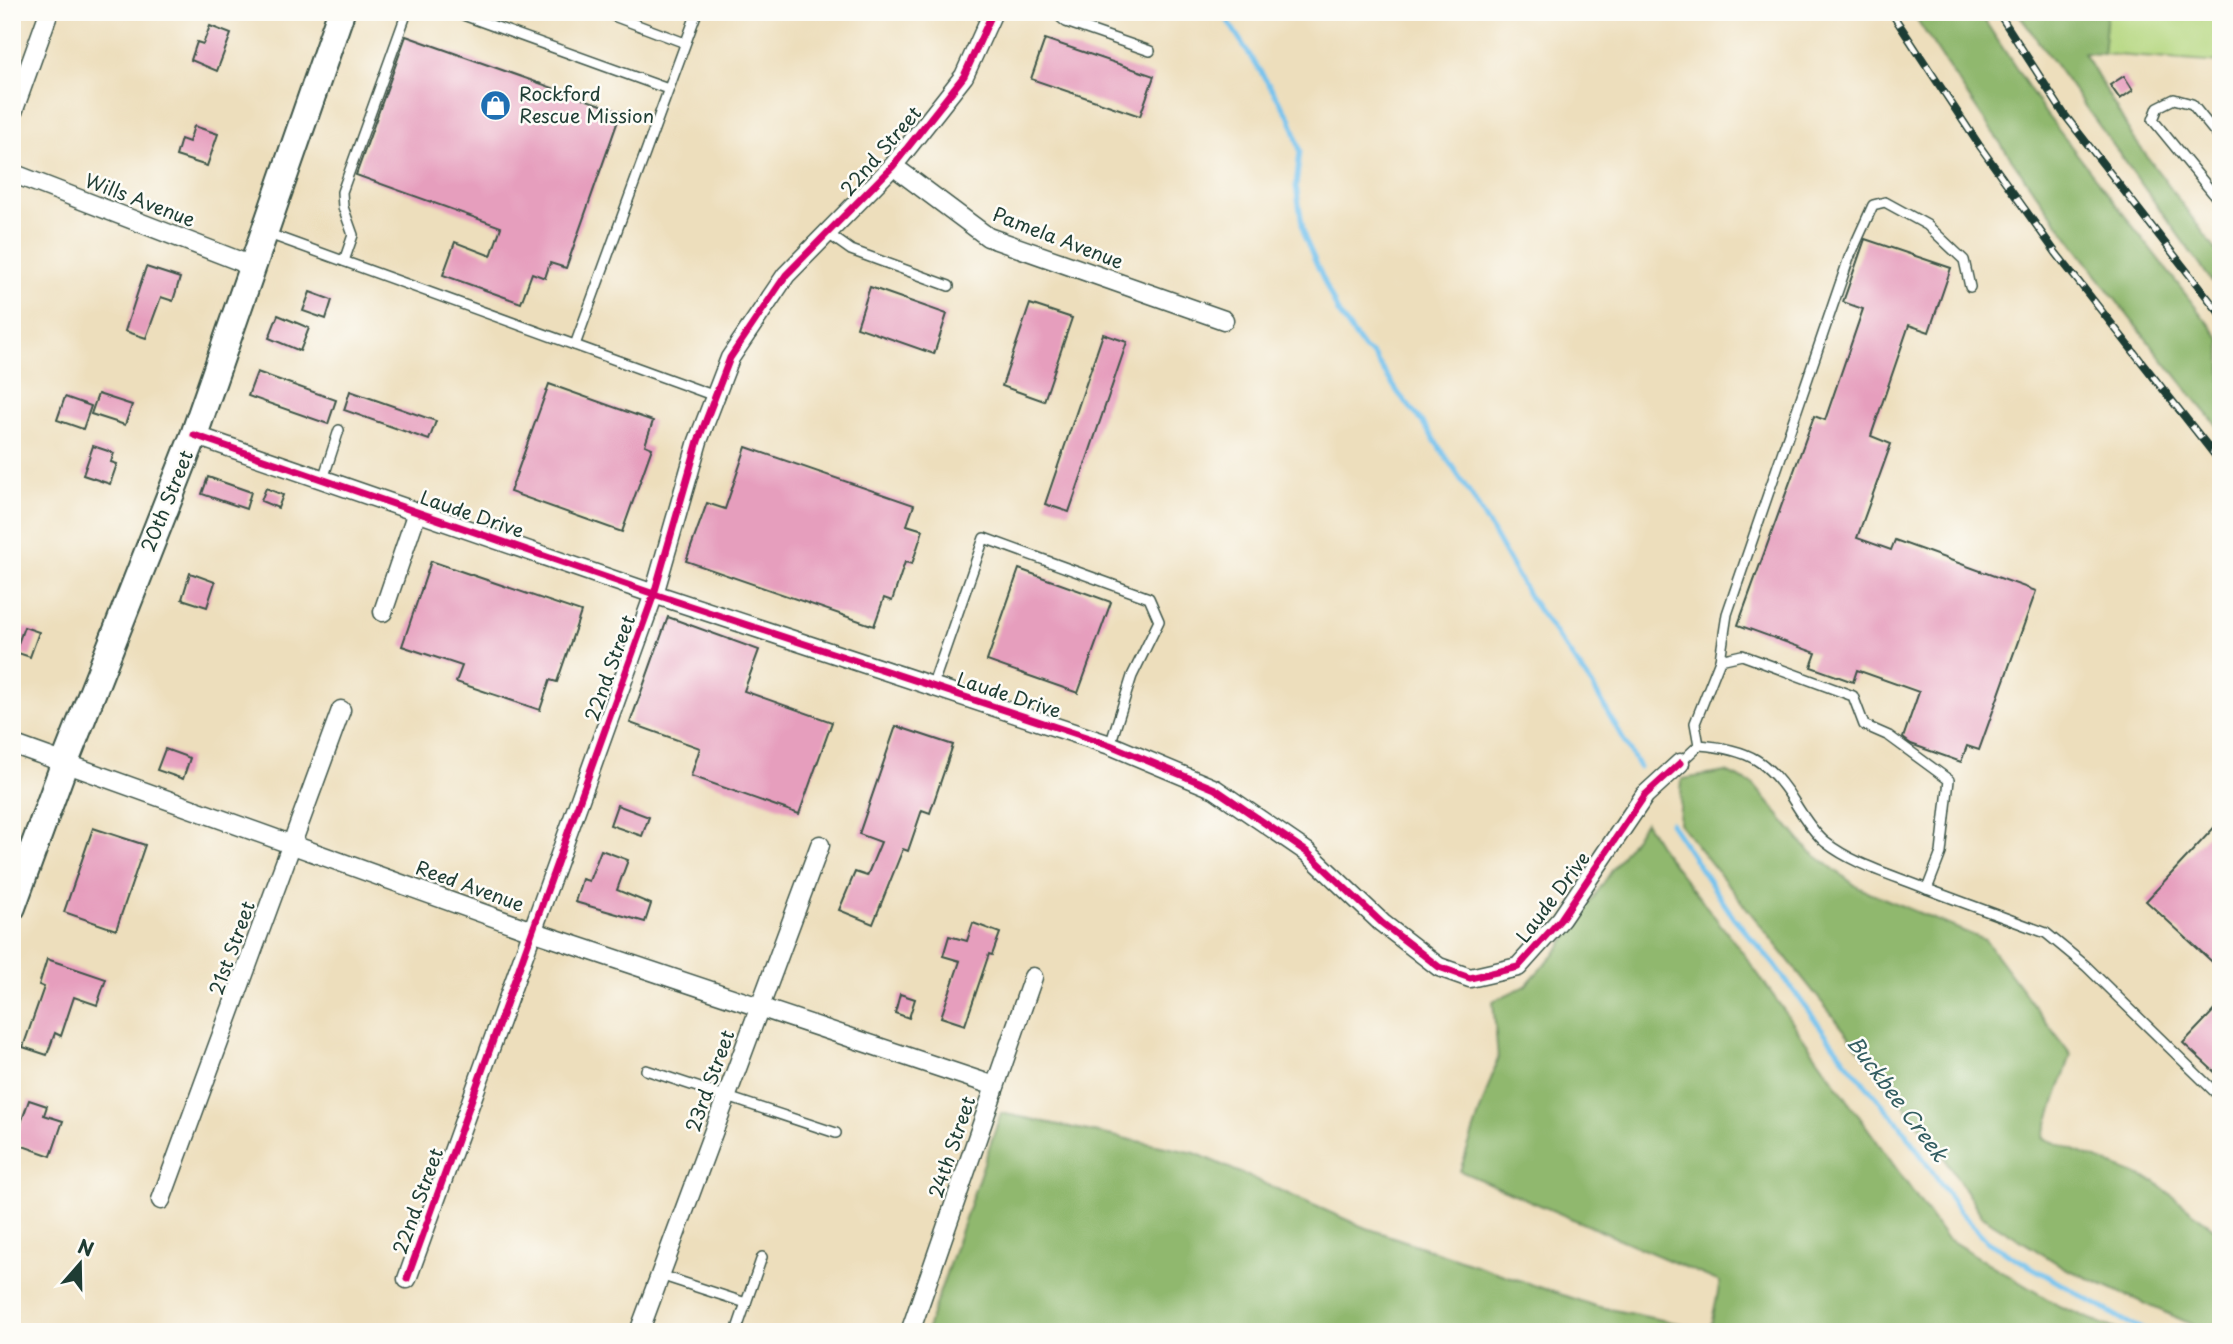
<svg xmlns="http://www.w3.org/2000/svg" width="2233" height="1344" font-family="'Playpen Sans',sans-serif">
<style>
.green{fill:#b5d780;stroke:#6a8a5a;stroke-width:2}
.forest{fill:#90b86e;stroke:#587a51;stroke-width:2}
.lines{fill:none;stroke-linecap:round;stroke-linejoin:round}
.stream{stroke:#74c2ee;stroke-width:5}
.building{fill:#e69ebd}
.lane-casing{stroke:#3e5548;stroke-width:12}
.street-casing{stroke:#3e5548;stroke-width:21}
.secondary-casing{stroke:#3e5548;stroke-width:30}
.lane{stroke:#fff;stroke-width:9}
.street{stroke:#fff;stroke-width:18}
.secondary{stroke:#fff;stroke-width:26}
.rail-casing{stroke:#1f3d34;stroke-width:8}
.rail{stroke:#fdfcf7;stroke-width:5;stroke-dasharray:16;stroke-linecap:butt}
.cycleway-casing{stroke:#fdfcf7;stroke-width:11}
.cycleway{stroke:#d6006c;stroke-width:7}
.labels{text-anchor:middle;stroke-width:5;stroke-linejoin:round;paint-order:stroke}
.poi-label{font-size:19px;fill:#1f3d34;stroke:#fdfcf7;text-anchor:start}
.street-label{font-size:19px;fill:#1f3d34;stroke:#fdfcf7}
.water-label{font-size:21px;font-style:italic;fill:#345e62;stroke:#fdfcf7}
</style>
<rect width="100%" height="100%" fill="#fdfcf7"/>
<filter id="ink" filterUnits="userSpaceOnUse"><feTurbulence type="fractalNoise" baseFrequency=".0143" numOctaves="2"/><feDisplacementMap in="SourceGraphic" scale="14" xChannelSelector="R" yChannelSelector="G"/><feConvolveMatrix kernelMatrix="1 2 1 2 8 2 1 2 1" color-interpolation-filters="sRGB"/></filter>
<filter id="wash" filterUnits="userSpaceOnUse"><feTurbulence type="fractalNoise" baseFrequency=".00686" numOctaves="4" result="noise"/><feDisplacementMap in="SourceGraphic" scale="28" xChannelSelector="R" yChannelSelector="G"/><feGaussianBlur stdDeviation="1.57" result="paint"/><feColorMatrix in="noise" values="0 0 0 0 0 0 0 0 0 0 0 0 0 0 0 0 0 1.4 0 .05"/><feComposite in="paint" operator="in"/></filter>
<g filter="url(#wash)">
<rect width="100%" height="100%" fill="#eddebc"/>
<polygon class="green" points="2107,12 2221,12 2221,63 2103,54"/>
<g class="forest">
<path d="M1912,12H1979L2046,114L2221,340V430C2109,298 2006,157 1912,12Z"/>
<polygon points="2017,12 2107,12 2103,54 2084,53 2132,136 2221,257 2221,294"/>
<polygon points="1726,772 1754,785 1807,849 1859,888 1985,940 2071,1055 2043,1138 2155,1182 2221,1234 2221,1332 2209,1332 2065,1268 1982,1216 1938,1148 1679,823 1682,779"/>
<polygon points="1645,822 1662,850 1743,953 1945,1237 2059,1306 2122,1332 926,1332 1001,1113 1195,1153 1361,1226 1595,1306 1710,1330 1720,1282 1460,1171 1498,1058 1493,1001 1525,986 1557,951"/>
</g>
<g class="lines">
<g class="stream">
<polyline points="1222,12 1291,119 1300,151 1296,186 1304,236 1338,312 1364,349 1373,355 1399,394 1423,423 1472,496 1530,598 1592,685 1639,767"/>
<polyline points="1670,823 1734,918 1773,963 1845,1060 1901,1126 1960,1212 1988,1242 2130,1324 2152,1332"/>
</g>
</g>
<g id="blocks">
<g class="building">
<polygon points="210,26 231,34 217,71 191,60 197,42 203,44"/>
<polygon points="406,36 621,112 566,268 550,263 545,278 532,273 521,303 443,275 455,242 491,256 501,227 356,175"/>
<polygon points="1045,39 1154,76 1140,116 1031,79"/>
<polygon points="2124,76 2133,90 2120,99 2110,85"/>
<polygon points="194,126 218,134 207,166 176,156 181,139 189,142"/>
<polygon points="1865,239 1951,268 1929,332 1909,325 1871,436 1891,444 1857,538 1891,550 1895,540 2036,591 1979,750 1967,746 1961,762 1911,744 1903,738 1919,692 1857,670 1853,682 1811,667 1816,653 1738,625 1814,416 1825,420 1863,309 1843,302"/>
<polygon points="146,267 180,278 173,301 161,297 146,338 125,331"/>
<polygon points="870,287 947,314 934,354 857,327"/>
<polygon points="310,292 332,300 326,319 303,311"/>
<polygon points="1030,304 1072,318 1044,401 1002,386"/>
<polygon points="278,315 309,328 300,351 269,338"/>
<polygon points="1103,334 1127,342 1069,512 1045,504"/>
<polygon points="257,372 336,400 328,424 248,396"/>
<polygon points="549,384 653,421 645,445 652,448 622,532 510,492"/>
<polygon points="350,391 436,421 429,440 344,410"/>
<polygon points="98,394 132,405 125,425 91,414"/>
<polygon points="65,397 91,406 83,429 57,420"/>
<polygon points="93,446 114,453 111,462 117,464 110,484 83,475"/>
<polygon points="746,447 914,505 907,525 923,530 912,564 905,562 892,601 884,598 874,626 686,561 707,503 725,509"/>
<polygon points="208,477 251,492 246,509 202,494"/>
<polygon points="266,488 283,495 278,508 261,501"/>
<polygon points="431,561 581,612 557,682 550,680 540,710 456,682 462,666 402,646"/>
<polygon points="1019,569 1111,602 1078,693 987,661"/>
<polygon points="190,573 215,582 207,607 182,599"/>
<polygon points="668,617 759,650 744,691 832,722 799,814 691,776 700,748 630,723"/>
<polygon points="24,627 39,632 30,657 15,652"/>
<polygon points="896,726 953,745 930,813 922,810 908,851 903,849 873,924 839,910 855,872 867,876 881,842 859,834"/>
<polygon points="165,749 190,758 183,779 157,770"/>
<polygon points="617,805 649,817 642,836 610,825"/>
<polygon points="2221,820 2221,970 2146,901"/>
<polygon points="93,828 145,845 116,930 64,912"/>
<polygon points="601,850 628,860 617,890 651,904 645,922 575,902 582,879 589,881"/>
<polygon points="973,923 1000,933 992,955 989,954 965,1025 941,1017 960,961 943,956 949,936 967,941"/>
<polygon points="47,959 106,979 97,1005 74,997 61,1036 55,1033 47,1055 23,1047 44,987 39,985"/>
<polygon points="900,994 915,999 909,1018 895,1013"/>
<polygon points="2221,1003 2221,1078 2183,1043"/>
<polygon points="29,1100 47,1106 44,1115 63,1121 51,1156 14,1143"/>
</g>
</g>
</g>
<g filter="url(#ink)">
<use href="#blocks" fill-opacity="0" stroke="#3e5548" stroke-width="2"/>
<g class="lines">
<defs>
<g id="lane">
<polyline points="455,12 668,89"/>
<polyline points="603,12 685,43"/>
<polyline points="1054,12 1066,22 1150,51"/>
<polyline points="2221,140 2192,104 2174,99 2158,107 2153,120 2221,203"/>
<polyline points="266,233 715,396"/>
<polyline points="827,233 851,250 949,286"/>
<polyline points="344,261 353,235 343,207 342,192 407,12"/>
<polyline points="575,345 697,12"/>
<polyline points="323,479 339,430"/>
<polyline points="1720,660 1727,614 1849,258 1873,205 1885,202 1927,225 1964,260 1970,287"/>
<polyline points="932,687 984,538 1149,598 1159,621 1132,676 1110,745"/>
<path d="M1680,763L1699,745C1749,749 1769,761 1795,803C1803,816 1813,832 1825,842C1854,865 1893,875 1927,889L1941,853L1949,780L1889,736L1864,725L1853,696L1742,655L1720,660L1695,723L1699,745"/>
<polyline points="1927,889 2046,933 2086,966 2221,1098"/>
<polyline points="646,1070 836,1133"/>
<polyline points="660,1275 746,1303 762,1257"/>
<polyline points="736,1332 746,1303"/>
</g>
<g id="street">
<polyline points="12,115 49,12"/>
<polyline points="893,166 988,237 1224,320"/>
<polyline points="12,173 252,266"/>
<polyline points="194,435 654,594 1110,745 1215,789 1307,852 1382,923 1439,967 1470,978 1518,967 1561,919 1645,795 1680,763"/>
<polyline points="383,612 417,512"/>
<polyline points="12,744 532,931 995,1086"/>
<polyline points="161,1200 341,710"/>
<polyline points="407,1279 654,594 698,441 730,358 786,275 893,166 964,76 993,12"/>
<polyline points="639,1332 820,845"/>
<polyline points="910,1332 1033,977"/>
</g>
<polyline id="secondary" points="12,907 65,762 194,435 341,12"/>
</defs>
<use href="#lane" class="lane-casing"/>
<use href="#street" class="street-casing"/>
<use href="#secondary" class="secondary-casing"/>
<use href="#lane" class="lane"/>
<use href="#street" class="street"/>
<use href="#secondary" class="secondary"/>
<defs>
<g id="rail">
<polyline points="1891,12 1979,145 2056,253 2221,463"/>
<polyline points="1998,12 2064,114 2221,315"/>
</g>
</defs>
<use href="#rail" class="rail-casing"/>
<use href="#rail" class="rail"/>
<defs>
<g id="cycleway">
<polyline points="194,435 654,594 1110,745 1215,789 1307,852 1382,923 1439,967 1470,978 1518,967 1561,919 1645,795 1680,763"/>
<polyline points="407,1279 654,594 698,441 730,358 786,275 893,166 964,76 993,12"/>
</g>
</defs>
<use href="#cycleway" class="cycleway-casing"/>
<use href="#cycleway" class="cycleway"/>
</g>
</g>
<defs>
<symbol id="shop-disc" viewBox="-11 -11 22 22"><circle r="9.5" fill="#1f6fb2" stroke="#fdfcf7"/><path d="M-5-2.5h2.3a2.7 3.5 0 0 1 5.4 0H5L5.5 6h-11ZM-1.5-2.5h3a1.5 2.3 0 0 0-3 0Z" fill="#fff"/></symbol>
</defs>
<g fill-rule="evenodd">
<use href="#shop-disc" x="478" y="88" width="35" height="35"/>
</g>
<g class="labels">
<g class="poi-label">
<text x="519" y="101">Rockford<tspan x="519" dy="22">Rescue Mission</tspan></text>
</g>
<g class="street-label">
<text transform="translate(881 151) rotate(-49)" y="7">22nd Street</text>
<text transform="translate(140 200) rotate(21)" y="7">Wills Avenue</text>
<text transform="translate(1058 238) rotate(21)" y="7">Pamela Avenue</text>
<text transform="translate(167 501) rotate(-68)" y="7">20th Street</text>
<text transform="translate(472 514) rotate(19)" y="7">Laude Drive</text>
<text transform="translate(610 668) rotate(-70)" y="7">22nd Street</text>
<text transform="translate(1009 695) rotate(18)" y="7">Laude Drive</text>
<text transform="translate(470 886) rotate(20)" y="7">Reed Avenue</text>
<text transform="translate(1553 897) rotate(-53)" y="7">Laude Drive</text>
<text transform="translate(232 948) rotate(-70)" y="7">21st Street</text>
<text transform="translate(710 1081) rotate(-70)" y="7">23rd Street</text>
<text transform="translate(952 1147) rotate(-71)" y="7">24th Street</text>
<text transform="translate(418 1201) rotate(-70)" y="7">22nd Street</text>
</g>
<g class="water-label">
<text transform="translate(1897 1099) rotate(53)" y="7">Buckbee Creek</text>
</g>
</g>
<rect width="2233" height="1344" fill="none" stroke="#fdfcf7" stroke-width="42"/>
<g transform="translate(80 1264) rotate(20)" stroke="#fdfcf7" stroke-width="5" paint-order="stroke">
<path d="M0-5L12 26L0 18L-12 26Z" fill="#1f3d34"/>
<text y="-10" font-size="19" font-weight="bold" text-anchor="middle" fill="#1f3d34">N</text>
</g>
</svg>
